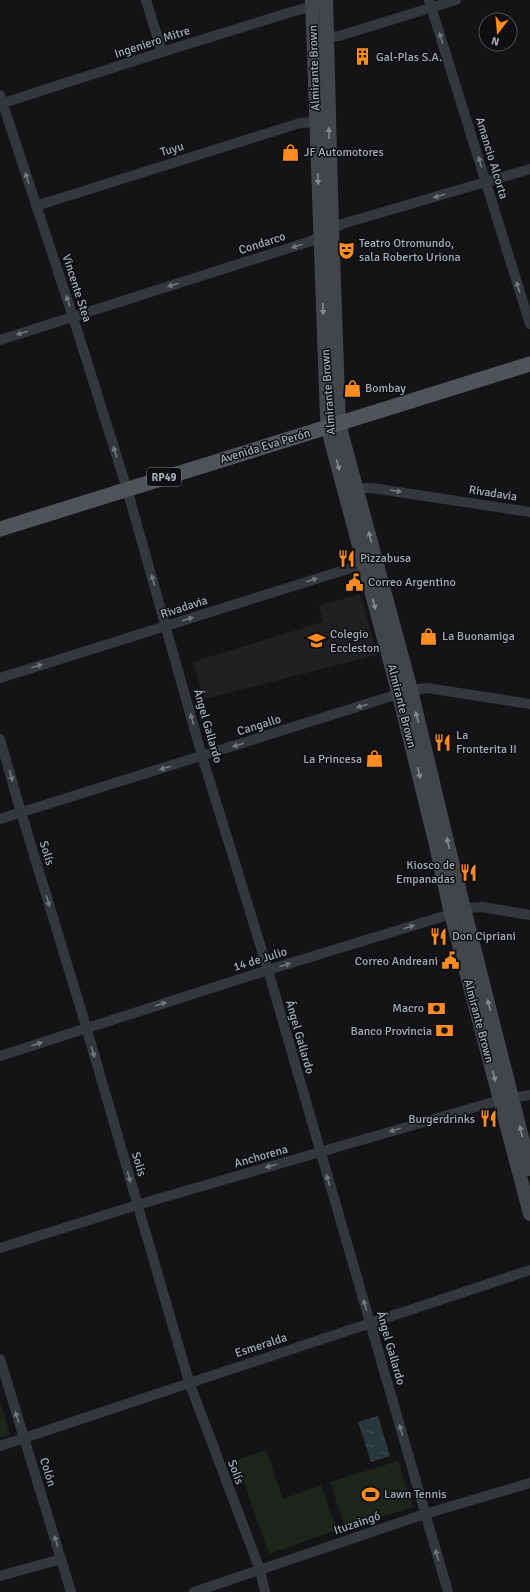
<svg xmlns="http://www.w3.org/2000/svg" width="530" height="1592" font-family="Signika,sans-serif">
<style>
.built{fill:#202023}
.grass{fill:#1c241b}
.water{fill:url(#water-ripples)}
.lines{fill:none;stroke-linecap:round;stroke-linejoin:round}
.street{stroke:#34373b;stroke-width:10}
.secondary{stroke:#42464b;stroke-width:14}
.primary{stroke:#50545a;stroke-width:15}
.oneway{fill:#727880}
.oneway2{fill:#828a92}
.labels{text-anchor:middle;stroke-width:3;stroke-linejoin:round;paint-order:stroke}
.shield{fill:#0f0f11;stroke:#777e86;stroke-width:1}
.shield-label{font-size:11px;font-weight:bold;fill:#a4aeb8}
.street-label{font-size:12px;fill:#a4aeb8;stroke:#0f0f11}
.poi-label{font-size:12px;fill:#a4aeb8;stroke:#0f0f11;text-anchor:start}
</style>
<defs>
<pattern id="water-ripples" width="26" height="14" patternUnits="userSpaceOnUse"><rect width="26" height="14" fill="#29363b"/><path d="M2 4q2-2 4 0t4 0M15 11q2-2 4 0t4 0" fill="none" stroke="#455155"/></pattern>
</defs>
<rect width="100%" height="100%" fill="#141416"/>
<polygon class="built" points="360,594 377,655 204,699 193,662 323,622 319,606"/>
<g class="grass">
<polygon points="0,1401 10,1435 0,1438"/>
<polygon points="266,1450 283,1499 321,1485 337,1530 269,1554 236,1460"/>
<polygon points="398,1461 413,1507 345,1528 330,1482"/>
</g>
<polygon class="water" points="378,1416 390,1456 371,1462 358,1422"/>
<g class="lines">
<g class="street">
<polyline points="146,0 162,52"/>
<polyline points="429,0 530,324"/>
<polyline points="326,37 339,36 456,0"/>
<polyline points="0,95 73,317 127,489 202,756 268,970 448,1592"/>
<polyline points="0,104 162,52 301,9 312,7"/>
<polyline points="36,206 300,123 316,122"/>
<polyline points="0,340 311,241 342,224 530,169"/>
<polyline points="357,488 372,488 530,512"/>
<polyline points="0,678 370,562"/>
<polyline points="0,739 21,812 85,1023 189,1382 260,1570 265,1592"/>
<polyline points="0,819 411,690 427,688 530,704"/>
<polyline points="0,1056 268,970 451,914 464,908 482,907 530,915"/>
<polyline points="0,1248 137,1205 500,1100 530,1095"/>
<polyline points="0,1359 71,1592"/>
<polyline points="0,1446 530,1270"/>
<polyline points="0,1576 61,1559"/>
<polyline points="194,1592 425,1514 530,1483"/>
</g>
<g class="secondary">
<polyline points="312,0 327,418 331,441 399,695 436,845 451,914 530,1214"/>
<polyline points="326,0 332,229 339,424 411,690 447,841 530,1169"/>
</g>
<polyline class="primary" points="0,529 530,364"/>
</g>
<defs><path id="oneway-solid" d="M-6-.8H1V-3.2L6.5 0L1 3.2V.8H-6Z"/></defs>
<g class="oneway">
<use href="#oneway-solid" transform="translate(441 38) rotate(-107)"/>
<use href="#oneway-solid" transform="translate(480 162) rotate(-107)"/>
<use href="#oneway-solid" transform="translate(27 178) rotate(-108)"/>
<use href="#oneway-solid" transform="translate(439 196) rotate(164)"/>
<use href="#oneway-solid" transform="translate(297 246) rotate(162)"/>
<use href="#oneway-solid" transform="translate(173 285) rotate(162)"/>
<use href="#oneway-solid" transform="translate(518 287) rotate(-107)"/>
<use href="#oneway-solid" transform="translate(68 301) rotate(-108)"/>
<use href="#oneway-solid" transform="translate(22 333) rotate(163)"/>
<use href="#oneway-solid" transform="translate(115 452) rotate(-107)"/>
<use href="#oneway-solid" transform="translate(396 491) rotate(9)"/>
<use href="#oneway-solid" transform="translate(153 580) rotate(-106)"/>
<use href="#oneway-solid" transform="translate(312 580) rotate(-18)"/>
<use href="#oneway-solid" transform="translate(188 619) rotate(-18)"/>
<use href="#oneway-solid" transform="translate(37 666) rotate(-17)"/>
<use href="#oneway-solid" transform="translate(362 706) rotate(163)"/>
<use href="#oneway-solid" transform="translate(192 719) rotate(-106)"/>
<use href="#oneway-solid" transform="translate(238 745) rotate(163)"/>
<use href="#oneway-solid" transform="translate(165 768) rotate(163)"/>
<use href="#oneway-solid" transform="translate(11 776) rotate(74)"/>
<use href="#oneway-solid" transform="translate(48 901) rotate(73)"/>
<use href="#oneway-solid" transform="translate(409 927) rotate(-17)"/>
<use href="#oneway-solid" transform="translate(285 965) rotate(-17)"/>
<use href="#oneway-solid" transform="translate(161 1004) rotate(-18)"/>
<use href="#oneway-solid" transform="translate(37 1044) rotate(-18)"/>
<use href="#oneway-solid" transform="translate(93 1052) rotate(74)"/>
<use href="#oneway-solid" transform="translate(395 1130) rotate(164)"/>
<use href="#oneway-solid" transform="translate(271 1166) rotate(164)"/>
<use href="#oneway-solid" transform="translate(129 1177) rotate(74)"/>
<use href="#oneway-solid" transform="translate(328 1180) rotate(-106)"/>
<use href="#oneway-solid" transform="translate(365 1305) rotate(-106)"/>
<use href="#oneway-solid" transform="translate(17 1417) rotate(-107)"/>
<use href="#oneway-solid" transform="translate(401 1430) rotate(-106)"/>
<use href="#oneway-solid" transform="translate(56 1541) rotate(-107)"/>
<use href="#oneway-solid" transform="translate(437 1555) rotate(-106)"/>
</g>
<g class="oneway2">
<use href="#oneway-solid" transform="translate(329 133) rotate(-92)"/>
<use href="#oneway-solid" transform="translate(318 179) rotate(88)"/>
<use href="#oneway-solid" transform="translate(323 309) rotate(88)"/>
<use href="#oneway-solid" transform="translate(338 465) rotate(75)"/>
<use href="#oneway-solid" transform="translate(370 537) rotate(-105)"/>
<use href="#oneway-solid" transform="translate(374 604) rotate(75)"/>
<use href="#oneway-solid" transform="translate(417 717) rotate(-104)"/>
<use href="#oneway-solid" transform="translate(419 773) rotate(76)"/>
<use href="#oneway-solid" transform="translate(448 843) rotate(-104)"/>
<use href="#oneway-solid" transform="translate(489 1005) rotate(-104)"/>
<use href="#oneway-solid" transform="translate(494 1076) rotate(75)"/>
<use href="#oneway-solid" transform="translate(521 1131) rotate(-103)"/>
</g>
<defs>
<symbol id="building-bare" viewBox="-9 -9 18 18"><path d="M-4-6H4V6H1V3H-1V6H-4ZM-2.5-4.3h1.7v1.8h-1.7ZM.8-4.3h1.7v1.8H.8ZM-2.5-1h1.7V.8h-1.7ZM.8-1h1.7V.8H.8Z" fill="#ff8c23" stroke="#0f0f11" stroke-width="2.5" paint-order="stroke"/></symbol>
<symbol id="shop-bare" viewBox="-9 -9 18 18"><path d="M-5-2.5h2.3a2.7 3.5 0 0 1 5.4 0H5L5.5 6h-11ZM-1.5-2.5h3a1.5 2.3 0 0 0-3 0Z" fill="#ff8c23" stroke="#0f0f11" stroke-width="2.5" paint-order="stroke"/></symbol>
<symbol id="theatre-bare" viewBox="-9 -9 18 18"><path d="M-5-5.5Q0-4 5-5.5V0Q5 5 0 6Q-5 5-5 0ZM-3.3-2.5H-1v1.5H-3.3ZM1-2.5H3.3v1.5H1ZM-2.8 1Q0 5.5 2.8 1Z" fill="#ff8c23" stroke="#0f0f11" stroke-width="2.5" paint-order="stroke"/></symbol>
<symbol id="restaurant-bare" viewBox="-9 -9 18 18"><path d="M-5-6h1v4h1v-4h1v4h1v-4h1v5L-1.5 .5V6h-2V.5L-5-1ZM5-6V6H3V1.5H1.5Q1.5-4 5-6Z" fill="#ff8c23" stroke="#0f0f11" stroke-width="2.5" paint-order="stroke"/></symbol>
<symbol id="civic-bare" viewBox="-9 -9 18 18"><path d="M-.6-6.5H3V-4.5H.6V-3L4-1V1h2V6H-6V1h2V-1L-.6-3ZM-1.2 2.5V6h2.4V2.5Z" fill="#ff8c23" stroke="#0f0f11" stroke-width="2.5" paint-order="stroke"/></symbol>
<symbol id="school-bare" viewBox="-9 -9 18 18"><path d="M0-5L7-2L0 1L-7-2ZM-4 1L0 2.5L4 1V4Q0 6-4 4Z" fill="#ff8c23" stroke="#0f0f11" stroke-width="2.5" paint-order="stroke"/></symbol>
<symbol id="bank-bare" viewBox="-9 -9 18 18"><path d="M-6-4H6V4H-6ZM0-2.3a2.3 2.3 0 1 0 0 4.6a2.3 2.3 0 1 0 0-4.6Z" fill="#ff8c23" stroke="#0f0f11" stroke-width="2.5" paint-order="stroke"/></symbol>
<symbol id="stadium-bare" viewBox="-9 -9 18 18"><path d="M0-5a6.5 5 0 1 0 0 10a6.5 5 0 1 0 0-10ZM-3.5-1.8h7v3.6h-7Z" fill="#ff8c23" stroke="#0f0f11" stroke-width="2.5" paint-order="stroke"/></symbol>
</defs>
<g fill-rule="evenodd">
<use href="#building-bare" x="350" y="44" width="25" height="25"/>
<use href="#shop-bare" x="278" y="140" width="25" height="25"/>
<use href="#theatre-bare" x="334" y="238" width="25" height="25"/>
<use href="#shop-bare" x="340" y="376" width="25" height="25"/>
<use href="#restaurant-bare" x="334" y="546" width="25" height="25"/>
<use href="#civic-bare" x="342" y="570" width="25" height="25"/>
<use href="#shop-bare" x="416" y="624" width="25" height="25"/>
<use href="#school-bare" x="304" y="628" width="25" height="25"/>
<use href="#restaurant-bare" x="430" y="730" width="25" height="25"/>
<use href="#shop-bare" x="362" y="746" width="25" height="25"/>
<use href="#restaurant-bare" x="456" y="860" width="25" height="25"/>
<use href="#restaurant-bare" x="426" y="924" width="25" height="25"/>
<use href="#civic-bare" x="438" y="948" width="25" height="25"/>
<use href="#bank-bare" x="424" y="996" width="25" height="25"/>
<use href="#bank-bare" x="432" y="1018" width="25" height="25"/>
<use href="#restaurant-bare" x="476" y="1106" width="25" height="25"/>
<use href="#stadium-bare" x="358" y="1482" width="25" height="25"/>
</g>
<g class="labels">
<rect class="shield" x="147" y="468" width="34" height="18" rx="3"/>
<g class="shield-label">
<text x="164" y="481">RP49</text>
</g>
<g class="street-label">
<text transform="translate(152 42) rotate(-18)" y="4">Ingeniero Mitre</text>
<text transform="translate(314 68) rotate(-92)" y="4">Almirante Brown</text>
<text transform="translate(172 149) rotate(-17)" y="4">Tuyu</text>
<text transform="translate(492 158) rotate(73)" y="4">Amancio Alcorta</text>
<text transform="translate(262 243) rotate(-18)" y="4">Condarco</text>
<text transform="translate(77 288) rotate(72)" y="4">Vincente Stea</text>
<text transform="translate(328 392) rotate(-94)" y="4">Almirante Brown</text>
<text transform="translate(265 446) rotate(-17)" y="4">Avenida Eva Perón</text>
<text transform="translate(493 493) rotate(9)" y="4">Rivadavia</text>
<text transform="translate(184 607) rotate(-18)" y="4">Rivadavia</text>
<text transform="translate(402 706) rotate(76)" y="4">Almirante Brown</text>
<text transform="translate(259 725) rotate(-17)" y="4">Cangallo</text>
<text transform="translate(208 726) rotate(74)" y="4">Ángel Gallardo</text>
<text transform="translate(47 853) rotate(73)" y="4">Solís</text>
<text transform="translate(260 959) rotate(-17)" y="4">14 de Julio</text>
<text transform="translate(479 1021) rotate(75)" y="4">Almirante Brown</text>
<text transform="translate(300 1037) rotate(74)" y="4">Ángel Gallardo</text>
<text transform="translate(261 1156) rotate(-16)" y="4">Anchorena</text>
<text transform="translate(139 1164) rotate(74)" y="4">Solís</text>
<text transform="translate(261 1345) rotate(-18)" y="4">Esmeralda</text>
<text transform="translate(391 1348) rotate(74)" y="4">Ángel Gallardo</text>
<text transform="translate(48 1472) rotate(73)" y="4">Colón</text>
<text transform="translate(236 1472) rotate(69)" y="4">Solís</text>
<text transform="translate(357 1523) rotate(-19)" y="4">Ituzaingó</text>
</g>
<g class="poi-label">
<text x="376" y="61">Gal-Plas S.A.</text>
<text x="304" y="156">JF Automotores</text>
<text x="359" y="247">Teatro Otromundo,<tspan x="359" dy="14">sala Roberto Uriona</tspan></text>
<text x="365" y="392">Bombay</text>
<text x="360" y="562">Pizzabusa</text>
<text x="368" y="586">Correo Argentino</text>
<text x="330" y="638">Colegio<tspan x="330" dy="14">Eccleston</tspan></text>
<text x="442" y="640">La Buonamiga</text>
<text x="456" y="739">La<tspan x="456" dy="14">Fronterita II</tspan></text>
<text x="362" y="763" text-anchor="end">La Princesa</text>
<text x="455" y="869" text-anchor="end">Kiosco de<tspan x="455" dy="14">Empanadas</tspan></text>
<text x="452" y="940">Don Cipriani</text>
<text x="438" y="965" text-anchor="end">Correo Andreani</text>
<text x="424" y="1012" text-anchor="end">Macro</text>
<text x="432" y="1035" text-anchor="end">Banco Provincia</text>
<text x="475" y="1123" text-anchor="end">Burgerdrinks</text>
<text x="384" y="1498">Lawn Tennis</text>
</g>
</g>
<g transform="translate(498 32) rotate(196)"><circle r="19" fill="#0f0f11" stroke="#4b4f54"/>
<path d="M0-3L7 15L0 10L-7 15Z" fill="#ff8c23"/>
<text y="-6" font-size="11" font-weight="bold" text-anchor="middle" fill="#a4aeb8">N</text>
</g>
</svg>
